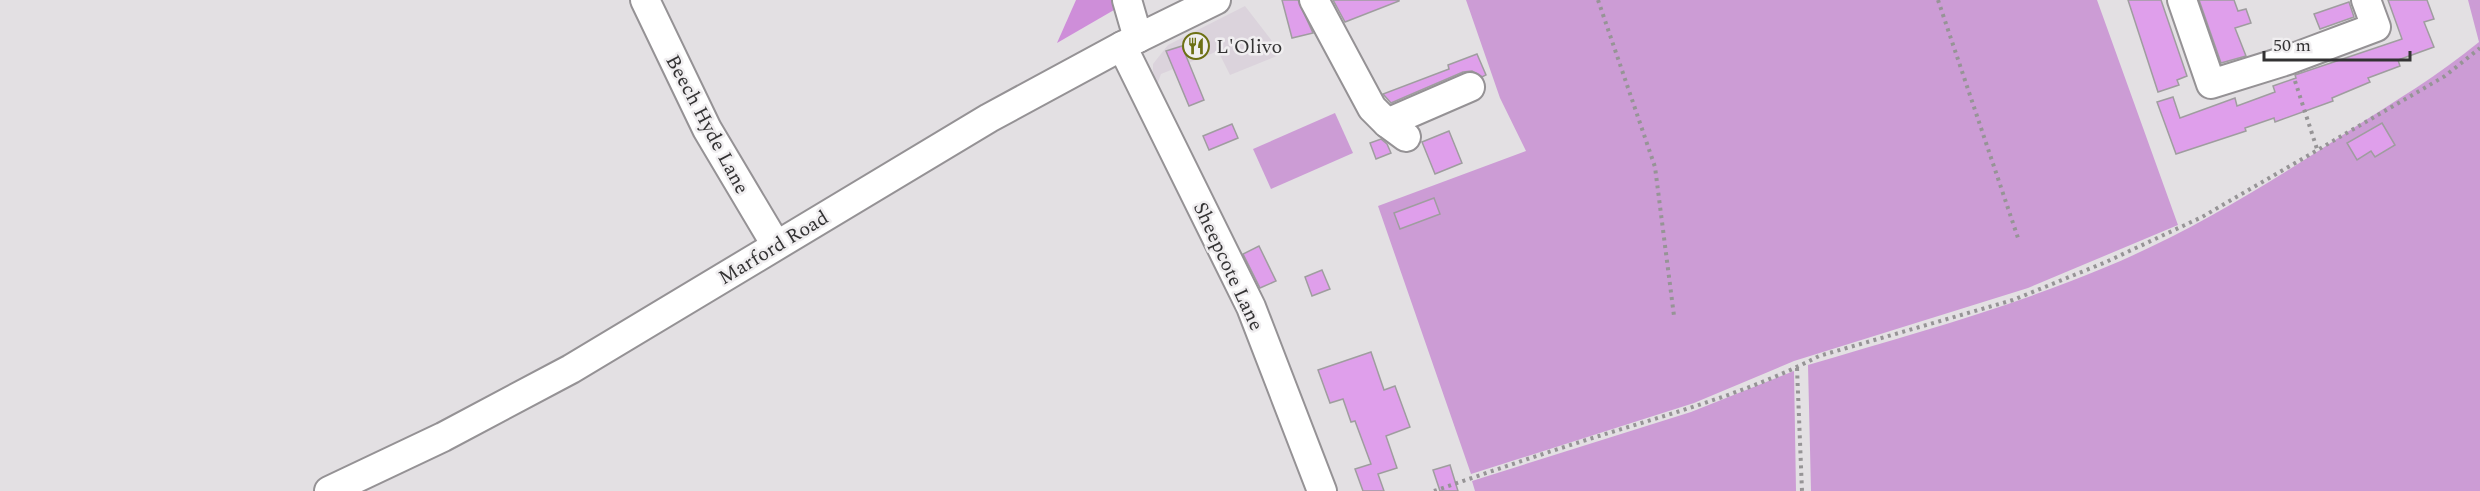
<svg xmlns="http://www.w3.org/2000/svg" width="2480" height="491" font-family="Spectral,serif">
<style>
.built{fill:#dbd3dc}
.green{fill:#cc9cd5}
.forest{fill:#ce8ed9}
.building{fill:#df9feb;stroke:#9f9d9f;stroke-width:1.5}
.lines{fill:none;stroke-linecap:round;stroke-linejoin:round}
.minor-casing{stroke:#959295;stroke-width:32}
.path{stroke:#969496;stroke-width:4;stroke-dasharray:3 4.5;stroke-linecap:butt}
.minor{stroke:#fff;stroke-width:28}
.labels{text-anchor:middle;stroke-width:5;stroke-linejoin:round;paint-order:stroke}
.poi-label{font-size:20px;fill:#333233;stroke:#f0eef0;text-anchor:start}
.street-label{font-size:20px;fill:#333233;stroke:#f0eef0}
</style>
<rect width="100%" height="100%" fill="#e3e0e3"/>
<polygon class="built" points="1245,6 1282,54 1230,75 1218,51 1161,74 1157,85 1153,72 1153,64 1168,45"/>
<g class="green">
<polygon points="1466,0 2097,0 2178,225 2028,288 1794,361 1694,403 1471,474 1378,206 1526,151 1500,98"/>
<path d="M2468,0H2480V491H1811L1808,365C1908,335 2009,308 2106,267C2193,231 2273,181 2352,129C2395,101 2439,75 2479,42Z"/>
<polygon points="1335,113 1353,153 1271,189 1253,149"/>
<polygon points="1794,371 1796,491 1475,491 1472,481 1691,412"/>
</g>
<polygon class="forest" points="1076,0 1113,0 1114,10 1057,43"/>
<g class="building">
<polygon points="1282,0 1298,0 1313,33 1292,38"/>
<polygon points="1333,0 1399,0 1399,1 1345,22"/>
<polygon points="2128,0 2161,0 2187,76 2177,80 2179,85 2158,92"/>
<polygon points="2199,0 2234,0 2238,11 2246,9 2251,23 2235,28 2246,56 2221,63"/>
<polygon points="2388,0 2427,0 2434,19 2424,22 2434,47 2398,60 2400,66 2368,78 2370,82 2332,98 2333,101 2275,122 2274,118 2245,128 2246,131 2176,154 2157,102 2173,97 2180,118 2235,98 2237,106 2275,92 2273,86 2296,78 2295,75 2402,39"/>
<polygon points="2349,2 2354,17 2320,29 2314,14"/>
<polygon points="1182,46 1204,100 1189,106 1166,51"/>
<polygon points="1477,54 1486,75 1482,77 1472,71 1463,72 1391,103 1383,94 1449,69 1448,65"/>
<polygon points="2382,123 2395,145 2375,157 2371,151 2357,160 2347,143"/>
<polygon points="1232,124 1238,138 1209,150 1203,136"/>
<polygon points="1449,131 1462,163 1435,174 1422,142"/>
<polygon points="1381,139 1387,144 1391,153 1376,159 1370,143"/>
<polygon points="1434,198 1440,214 1400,229 1394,213"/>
<polygon points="1259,246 1276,281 1260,288 1243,254"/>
<polygon points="1322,270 1330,289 1312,296 1305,277"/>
<polygon points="1371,352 1384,390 1395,386 1410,427 1386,436 1397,468 1378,474 1384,491 1363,491 1355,469 1371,464 1355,421 1351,422 1343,399 1330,403 1318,370"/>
<polygon points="1450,465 1458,491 1440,491 1433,470"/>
</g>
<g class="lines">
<defs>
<g id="minor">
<polyline points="645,0 707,129 776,245"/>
<polyline points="1127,0 1138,38"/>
<polyline points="1314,0 1372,108 1387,123 1406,137"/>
<polyline points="2182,0 2211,84 2288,60 2376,27 2366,0"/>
<polyline points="1122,46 1251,307 1322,491"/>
<polyline points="1387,123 1470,87"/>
<polyline points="329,491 443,437 571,369 989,118 1122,46 1216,0"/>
</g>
</defs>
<use href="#minor" class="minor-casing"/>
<g class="path">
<polyline points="1598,0 1655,167 1674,316"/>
<polyline points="1938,0 2019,241"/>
<polyline points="2295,81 2317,149"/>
<polyline points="1797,368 1802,491"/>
<path d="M1434,491C1489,472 1544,453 1599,436C1673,413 1750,392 1819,356L2013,300L2106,262L2202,217L2445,76L2480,48"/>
</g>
<use href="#minor" class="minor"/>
</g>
<defs>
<symbol id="restaurant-ring" viewBox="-11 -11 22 22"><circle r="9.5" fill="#f0eef0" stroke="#6d7014" stroke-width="1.5"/><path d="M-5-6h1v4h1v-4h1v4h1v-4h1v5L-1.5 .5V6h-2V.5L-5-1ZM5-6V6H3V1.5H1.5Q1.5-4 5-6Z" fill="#6d7014"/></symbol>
</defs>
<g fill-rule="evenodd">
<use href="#restaurant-ring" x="1181" y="31" width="30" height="30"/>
</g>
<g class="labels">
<g class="poi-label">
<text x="1216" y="53">L'Olivo</text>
</g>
<g class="street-label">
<text transform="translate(708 124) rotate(62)" y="7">Beech Hyde Lane</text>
<text transform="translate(773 247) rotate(-31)" y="7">Marford Road</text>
<text transform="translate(1229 266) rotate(65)" y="7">Sheepcote Lane</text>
</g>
</g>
<path d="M2264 51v9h146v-9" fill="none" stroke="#333233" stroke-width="3"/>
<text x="2273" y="51" font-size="18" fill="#333233" stroke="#f0eef0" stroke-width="4.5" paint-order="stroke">50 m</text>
</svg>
